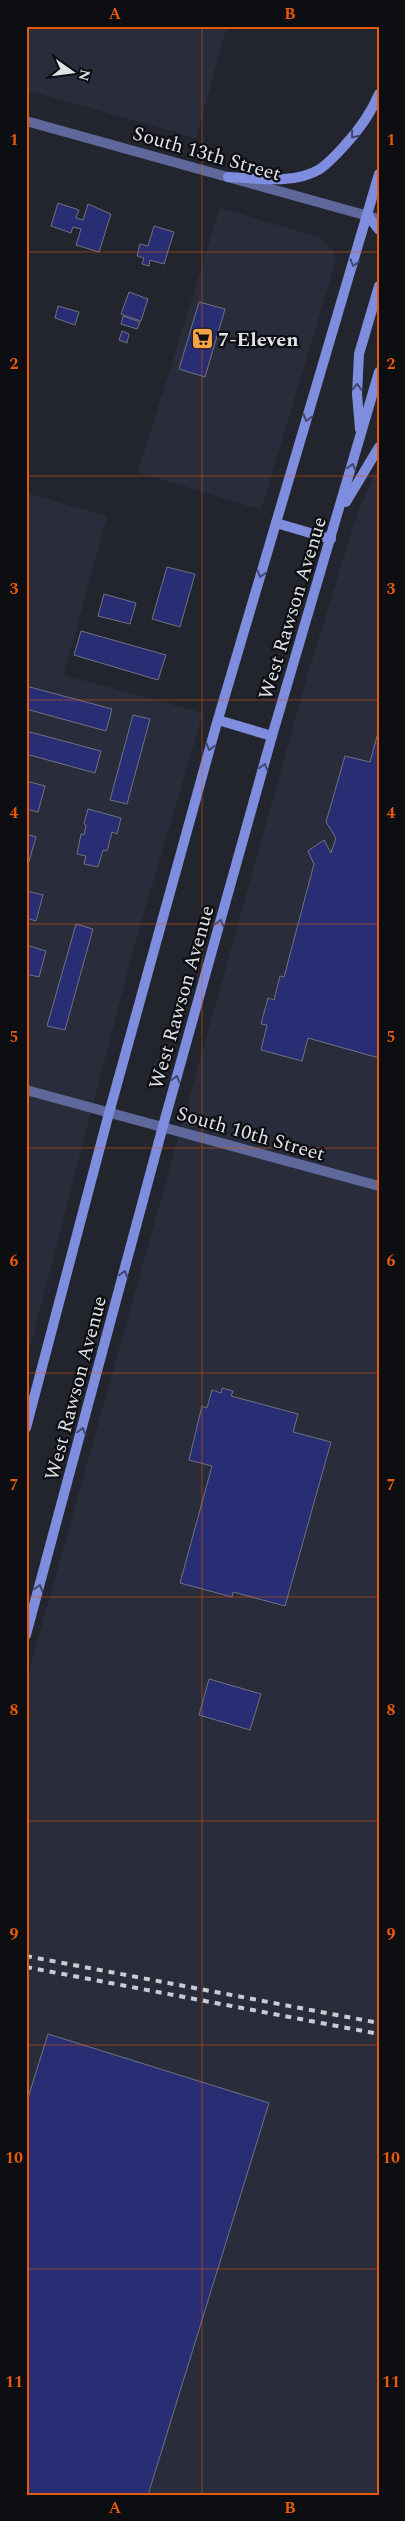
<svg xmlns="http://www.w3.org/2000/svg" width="405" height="2521" font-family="Spectral,serif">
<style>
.built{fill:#292c3b}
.building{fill:#292d74;stroke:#70727e}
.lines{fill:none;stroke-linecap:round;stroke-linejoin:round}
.minor{stroke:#5e689a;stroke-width:10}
.tertiary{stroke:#5e689a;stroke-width:10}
.secondary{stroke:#7f8dde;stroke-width:10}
.rail{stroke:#caccd2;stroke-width:4;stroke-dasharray:6 6;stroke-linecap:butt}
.oneway{stroke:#40476e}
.grid{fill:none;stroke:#e8590c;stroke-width:1;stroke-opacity:0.55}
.labels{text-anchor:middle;stroke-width:4.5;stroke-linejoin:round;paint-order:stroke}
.street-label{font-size:20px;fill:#dfe1e7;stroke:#0d0e12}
.poi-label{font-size:20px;font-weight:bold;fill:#dfe1e7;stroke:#0d0e12;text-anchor:start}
.neatline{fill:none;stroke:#e8590c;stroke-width:2}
.grid-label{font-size:16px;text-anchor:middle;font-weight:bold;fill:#e8590c}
</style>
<rect width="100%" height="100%" fill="#22252e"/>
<g class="built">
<polygon points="26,26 227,26 196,138 26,90"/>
<polygon points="220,208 319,237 334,251 336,260 261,510 138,472"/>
<polygon points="379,465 379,2495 26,2495 26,1682 307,677 357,514"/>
<polygon points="26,493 107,516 64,675 203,713 134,947 26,1363"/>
</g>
<g class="building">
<polygon points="58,203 79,210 76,218 83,220 88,204 111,214 99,252 76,245 81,229 73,227 71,233 51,226"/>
<polygon points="154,226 174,232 164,264 150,260 149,266 142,264 144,258 137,256 140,244 148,246"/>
<polygon points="129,292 148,299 141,321 121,314"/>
<polygon points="199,302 225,309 205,377 179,369"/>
<polygon points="58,306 79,312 75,325 55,318"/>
<polygon points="123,316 140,322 137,329 121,324"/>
<polygon points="122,331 129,334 127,343 119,340"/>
<polygon points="167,567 195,574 180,627 152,619"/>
<polygon points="104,594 136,603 130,624 98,616"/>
<polygon points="81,631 166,655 158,680 74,655"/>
<polygon points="26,686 112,709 106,731 26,709"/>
<polygon points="133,715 150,719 127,804 110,800"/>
<polygon points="379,729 379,1058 308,1038 302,1061 261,1050 267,1025 261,1024 268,998 274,1000 280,976 284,977 314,864 308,851 324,840 331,853 336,838 326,822 345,756 370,762"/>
<polygon points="26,731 101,751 95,773 26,754"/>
<polygon points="26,781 45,786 38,812 26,809"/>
<polygon points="88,809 121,818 117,834 112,832 107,851 103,850 98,867 84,864 86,856 77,854 81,834 84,835 86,825 84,824"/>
<polygon points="26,834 36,837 28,865 26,864"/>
<polygon points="26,891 43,895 36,921 26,918"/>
<polygon points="76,924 93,929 65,1030 47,1026"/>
<polygon points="26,945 46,951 39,977 26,974"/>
<polygon points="222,1388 233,1391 231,1396 298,1414 293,1432 331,1442 285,1606 233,1592 232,1597 180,1583 212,1466 189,1460 202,1406 207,1408 212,1390 221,1393"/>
<polygon points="209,1679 261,1694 250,1730 199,1715"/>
<polygon points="48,2034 269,2103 148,2495 26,2495 26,2104"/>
</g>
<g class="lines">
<polyline class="minor" points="26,1090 379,1186"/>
<polyline class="tertiary" points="26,121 379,219"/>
<g class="secondary">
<path d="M228,177C256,178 294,185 320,169C330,162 337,154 345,145C359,130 371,113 379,94"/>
<polyline points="368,216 379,230"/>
<polyline points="360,429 357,394 359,354 379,286"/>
<polyline points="346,502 379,447"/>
<polyline points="276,523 331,539"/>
<polyline points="218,720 272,736"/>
<polyline points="26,1428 109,1113 216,726 379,174"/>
<polyline points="26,1635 163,1126 272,736 379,372"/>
</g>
<g class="rail">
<polyline points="26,1956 379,2023"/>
<polyline points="26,1967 379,2034"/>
</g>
</g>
<defs><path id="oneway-chevron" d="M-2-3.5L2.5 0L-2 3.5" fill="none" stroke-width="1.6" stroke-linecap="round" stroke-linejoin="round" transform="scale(1.25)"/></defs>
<g class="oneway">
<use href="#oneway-chevron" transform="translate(354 135) rotate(129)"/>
<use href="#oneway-chevron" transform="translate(354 263) rotate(107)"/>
<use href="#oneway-chevron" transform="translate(357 387) rotate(-88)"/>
<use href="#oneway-chevron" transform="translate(307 418) rotate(107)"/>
<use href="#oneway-chevron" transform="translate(352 467) rotate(-74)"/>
<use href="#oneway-chevron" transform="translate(261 574) rotate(106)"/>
<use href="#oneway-chevron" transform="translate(210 747) rotate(105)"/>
<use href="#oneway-chevron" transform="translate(264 767) rotate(-74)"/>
<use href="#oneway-chevron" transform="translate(220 923) rotate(-74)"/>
<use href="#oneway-chevron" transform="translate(176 1079) rotate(-74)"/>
<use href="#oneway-chevron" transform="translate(124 1274) rotate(-75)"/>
<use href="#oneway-chevron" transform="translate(82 1431) rotate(-75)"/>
<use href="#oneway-chevron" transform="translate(39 1588) rotate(-74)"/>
</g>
<path class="grid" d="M202,26V2495M26,252H379M26,476H379M26,700H379M26,924H379M26,1148H379M26,1373H379M26,1597H379M26,1821H379M26,2045H379M26,2269H379"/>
<defs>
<symbol id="supermarket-square" viewBox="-11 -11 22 22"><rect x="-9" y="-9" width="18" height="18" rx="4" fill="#f5a246" stroke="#0d0e12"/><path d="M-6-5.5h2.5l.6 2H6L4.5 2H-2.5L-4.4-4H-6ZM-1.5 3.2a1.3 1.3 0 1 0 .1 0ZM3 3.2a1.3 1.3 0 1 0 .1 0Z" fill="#111"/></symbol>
</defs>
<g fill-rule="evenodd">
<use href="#supermarket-square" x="190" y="326" width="25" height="25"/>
</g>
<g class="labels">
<g class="street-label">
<text transform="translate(207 153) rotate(16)" y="7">South 13th Street</text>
<text transform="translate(292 608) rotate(-73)" y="7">West Rawson Avenue</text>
<text transform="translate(181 997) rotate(-74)" y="7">West Rawson Avenue</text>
<text transform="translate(251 1133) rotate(16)" y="7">South 10th Street</text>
<text transform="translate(75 1388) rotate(-75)" y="7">West Rawson Avenue</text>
</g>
<g class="poi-label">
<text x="218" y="346">7-Eleven</text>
</g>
</g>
<rect width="405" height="2521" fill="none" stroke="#0d0e12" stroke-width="55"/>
<g transform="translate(72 72) rotate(104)" stroke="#0d0e12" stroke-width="4" paint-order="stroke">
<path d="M0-4L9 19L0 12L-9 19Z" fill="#dfe1e7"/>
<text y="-8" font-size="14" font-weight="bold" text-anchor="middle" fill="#dfe1e7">N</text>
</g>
<rect x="28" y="28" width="350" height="2466" class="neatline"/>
<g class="grid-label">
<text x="115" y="19">A</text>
<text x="290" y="19">B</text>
<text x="14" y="145">1</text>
<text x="391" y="145">1</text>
<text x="14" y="369">2</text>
<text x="391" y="369">2</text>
<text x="14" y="594">3</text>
<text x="391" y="594">3</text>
<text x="14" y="818">4</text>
<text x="391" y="818">4</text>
<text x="14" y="1042">5</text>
<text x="391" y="1042">5</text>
<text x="14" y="1266">6</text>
<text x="391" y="1266">6</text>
<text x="14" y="1490">7</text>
<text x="391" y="1490">7</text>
<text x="14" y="1715">8</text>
<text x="391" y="1715">8</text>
<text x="14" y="1939">9</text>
<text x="391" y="1939">9</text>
<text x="14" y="2163">10</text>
<text x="391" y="2163">10</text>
<text x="14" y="2387">11</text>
<text x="391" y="2387">11</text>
<text x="115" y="2513">A</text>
<text x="290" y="2513">B</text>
</g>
</svg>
